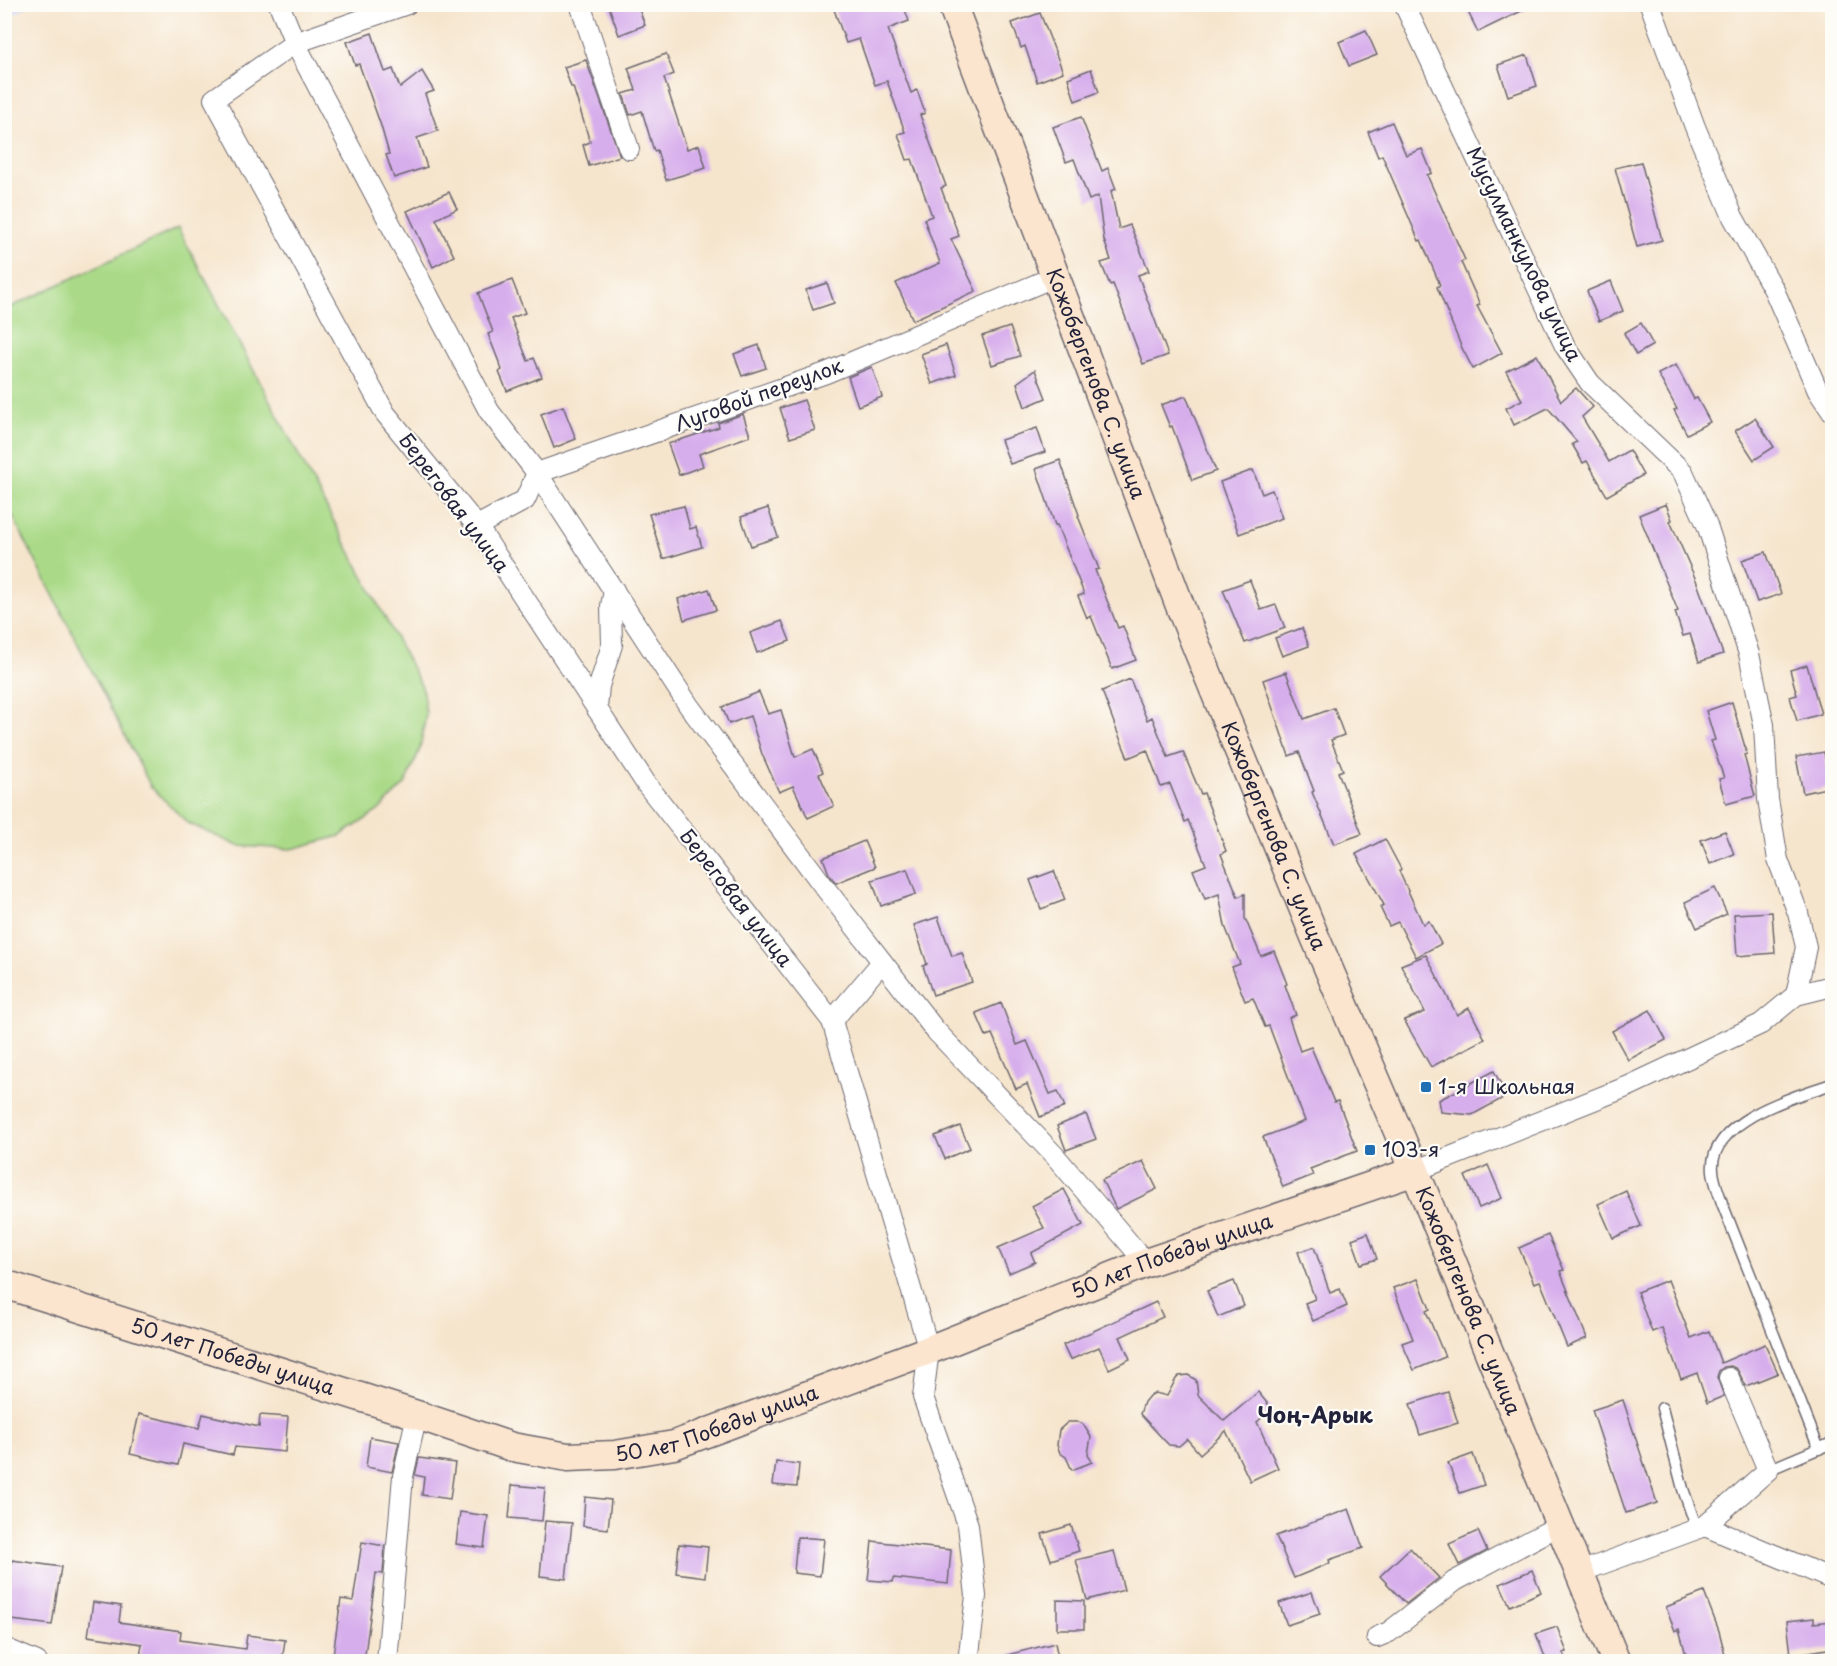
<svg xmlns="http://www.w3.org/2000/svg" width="1837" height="1666" font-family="'Playpen Sans',sans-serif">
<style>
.built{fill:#d7d7f8}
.green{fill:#aada88;stroke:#667e62;stroke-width:1.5}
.building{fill:#d7aeec}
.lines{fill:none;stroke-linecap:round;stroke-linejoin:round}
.lane-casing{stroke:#6c666e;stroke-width:13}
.street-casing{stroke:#6c666e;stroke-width:22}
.secondary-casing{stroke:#6c666e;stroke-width:31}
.lane{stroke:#fff;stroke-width:10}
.street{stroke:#fff;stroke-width:20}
.secondary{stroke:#fbe5cf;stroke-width:28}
.poi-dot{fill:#1f6fb2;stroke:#fdfcf7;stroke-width:2}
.labels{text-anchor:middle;stroke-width:4.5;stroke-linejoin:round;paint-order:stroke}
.street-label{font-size:20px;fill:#22223b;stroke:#fdfcf7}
.poi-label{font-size:20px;fill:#22223b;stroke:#fdfcf7;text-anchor:start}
.quarter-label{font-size:22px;font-weight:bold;fill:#22223b;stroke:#fdfcf7}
</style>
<rect width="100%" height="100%" fill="#fdfcf7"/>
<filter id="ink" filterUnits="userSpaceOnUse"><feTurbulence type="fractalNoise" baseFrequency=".0167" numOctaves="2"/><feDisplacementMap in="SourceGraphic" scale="12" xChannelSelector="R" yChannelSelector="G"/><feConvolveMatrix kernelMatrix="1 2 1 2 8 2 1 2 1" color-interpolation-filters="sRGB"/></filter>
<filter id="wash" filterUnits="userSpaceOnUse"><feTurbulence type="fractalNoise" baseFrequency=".008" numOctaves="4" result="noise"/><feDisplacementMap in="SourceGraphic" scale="24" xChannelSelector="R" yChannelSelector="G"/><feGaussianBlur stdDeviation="1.35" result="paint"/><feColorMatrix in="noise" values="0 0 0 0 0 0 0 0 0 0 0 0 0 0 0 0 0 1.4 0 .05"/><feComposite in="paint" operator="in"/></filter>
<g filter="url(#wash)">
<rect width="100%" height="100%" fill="#f6e5cd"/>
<polygon class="built" points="5,4 30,4 30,5 5,20"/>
<polygon class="green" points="178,228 422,687 426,714 420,749 405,784 378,811 340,836 292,849 238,846 188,823 151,787 5,501 5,310"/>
<g id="blocks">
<g class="building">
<polygon points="608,4 637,4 645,25 619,35"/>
<polygon points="832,4 903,4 909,21 888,29 911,93 917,90 925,113 920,115 946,186 941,188 959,236 951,239 976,291 913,320 896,283 940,263 924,219 932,216 912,159 907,160 898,134 905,132 887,81 875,85 859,39 846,43"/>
<polygon points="1464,4 1536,4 1478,32"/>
<polygon points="1040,13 1063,72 1037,82 1025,46 1021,48 1012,23"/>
<polygon points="1366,30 1377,55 1349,66 1339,42"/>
<polygon points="372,33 385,72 393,69 400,88 422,71 434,91 425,94 438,131 417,138 427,167 394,178 386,155 389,154 381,126 359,64 355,65 347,42"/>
<polygon points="666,54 674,74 664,78 687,149 699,145 706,168 666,180 657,150 654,151 642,111 630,115 623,94 636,90 628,68"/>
<polygon points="1527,55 1537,86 1508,96 1498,65"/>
<polygon points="586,60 620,156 589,166 583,145 590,142 573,87 571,87 564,67"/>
<polygon points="1091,69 1099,92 1075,101 1068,78"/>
<polygon points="1081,117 1102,171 1108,168 1116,189 1111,191 1119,229 1130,225 1149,271 1138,275 1168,355 1143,364 1113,284 1110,285 1101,263 1111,260 1104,240 1098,196 1089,200 1074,159 1066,162 1053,127"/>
<polygon points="1392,122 1406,155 1422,149 1432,173 1427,175 1465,260 1461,262 1480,305 1477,306 1502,353 1473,369 1461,346 1437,287 1440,285 1421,240 1419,241 1382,155 1378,157 1368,132"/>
<polygon points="1641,162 1662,240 1637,247 1615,168"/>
<polygon points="449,192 457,209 436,219 454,256 433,267 407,211"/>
<polygon points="512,280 525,313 511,318 528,361 534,358 542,377 507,391 499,372 502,370 488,334 493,332 478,293"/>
<polygon points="1611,281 1623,311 1599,321 1587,291"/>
<polygon points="827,283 834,303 813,310 806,290"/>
<polygon points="1641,323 1653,345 1636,355 1624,333"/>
<polygon points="1010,327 1020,356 992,365 982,336"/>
<polygon points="759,345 766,368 742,376 734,354"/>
<polygon points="946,345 956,375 932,384 921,354"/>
<polygon points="1537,355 1561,401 1576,388 1593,407 1582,417 1609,462 1629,450 1643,475 1607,496 1587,461 1583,463 1572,444 1577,442 1548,408 1514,425 1506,408 1522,400 1506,371"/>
<polygon points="1676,365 1694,399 1697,398 1710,422 1687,434 1674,410 1677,409 1658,374"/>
<polygon points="872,367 882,397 858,406 848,377"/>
<polygon points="1035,370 1046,398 1025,407 1017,383"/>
<polygon points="1186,396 1216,471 1192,480 1172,426 1170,427 1161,405"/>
<polygon points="804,400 815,430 790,438 780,408"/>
<polygon points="563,406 576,439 554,448 541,414"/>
<polygon points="743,414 750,436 699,454 703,466 679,475 668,444 719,427 718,423"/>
<polygon points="1755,418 1774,447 1754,460 1735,431"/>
<polygon points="1037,428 1045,452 1010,464 1001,440"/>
<polygon points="1060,460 1079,515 1078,516 1099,569 1095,570 1118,628 1123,626 1136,660 1112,669 1091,616 1087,618 1078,596 1084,594 1057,525 1055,525 1036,469"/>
<polygon points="1253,470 1262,494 1272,490 1282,518 1239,534 1220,482"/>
<polygon points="1666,504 1672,520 1670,521 1696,580 1723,654 1699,662 1690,634 1683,636 1675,612 1678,611 1639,515"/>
<polygon points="684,506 690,529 696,527 702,547 663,559 649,514"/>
<polygon points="768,508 778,537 751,546 741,517"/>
<polygon points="1766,552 1781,594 1757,602 1742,560"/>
<polygon points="1250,580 1261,610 1276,605 1285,628 1245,643 1223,590"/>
<polygon points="709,589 716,610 684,620 678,599"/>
<polygon points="782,621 790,641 757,653 750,633"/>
<polygon points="1302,628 1309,646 1282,656 1275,638"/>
<polygon points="1807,665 1821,714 1797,721 1790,697 1797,695 1790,670"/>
<polygon points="1286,672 1304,719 1334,708 1344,735 1331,740 1343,770 1338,772 1362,834 1334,844 1312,792 1314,791 1299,752 1289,756 1263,680"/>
<polygon points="1130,679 1147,720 1152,717 1168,757 1183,752 1201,794 1204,793 1226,851 1221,854 1238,897 1245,894 1245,918 1261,956 1274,951 1287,984 1285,985 1296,1015 1289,1018 1300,1051 1311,1047 1334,1102 1338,1101 1357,1151 1310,1169 1313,1175 1283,1187 1263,1137 1305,1121 1269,1026 1265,1027 1253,998 1245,1001 1232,967 1240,964 1225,926 1219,894 1205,899 1193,870 1206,865 1188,820 1185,822 1170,784 1161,787 1147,750 1128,758 1117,731 1102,691"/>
<polygon points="759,692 768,714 781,710 795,757 813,749 823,772 819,774 834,806 808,818 793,786 779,792 762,754 750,716 729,724 722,707"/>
<polygon points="1732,702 1747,754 1744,755 1755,796 1726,804 1719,779 1724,778 1711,741 1715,740 1706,711"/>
<polygon points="1824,752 1831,787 1803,793 1796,757"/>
<polygon points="1725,831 1734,854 1710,864 1701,840"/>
<polygon points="1385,839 1401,869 1399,871 1423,924 1429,921 1441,944 1416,957 1398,922 1389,926 1380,907 1384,905 1356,854"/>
<polygon points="864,841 875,867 836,883 829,874 823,858"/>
<polygon points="907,869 916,894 881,906 872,880"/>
<polygon points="1054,871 1065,900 1041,909 1030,880"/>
<polygon points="1715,888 1727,914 1697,928 1685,902"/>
<polygon points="1772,912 1775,953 1737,956 1734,914"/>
<polygon points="938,917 952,956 962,953 972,982 933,995 923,966 927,964 914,925"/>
<polygon points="1426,955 1457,1015 1469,1008 1485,1039 1431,1067 1404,1020 1425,1012 1401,965"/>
<polygon points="1001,1003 1017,1045 1027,1041 1050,1094 1058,1091 1065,1107 1040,1117 1027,1084 1016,1089 992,1034 986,1036 976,1013"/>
<polygon points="1650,1010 1666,1040 1628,1060 1612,1031"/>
<polygon points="1494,1071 1507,1096 1472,1115 1441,1112 1439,1100"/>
<polygon points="1086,1114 1096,1139 1066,1150 1057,1126"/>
<polygon points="960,1126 970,1148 945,1159 935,1136"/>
<polygon points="1143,1161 1157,1189 1116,1209 1102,1180"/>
<polygon points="1488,1165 1502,1198 1479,1208 1465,1176"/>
<polygon points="1064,1189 1083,1225 1031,1253 1035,1262 1009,1273 998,1248 1044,1228 1032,1206"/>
<polygon points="1626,1191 1641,1226 1613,1238 1598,1204"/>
<polygon points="1368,1233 1377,1259 1361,1264 1352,1239"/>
<polygon points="1548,1235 1564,1270 1560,1271 1587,1338 1567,1347 1540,1281 1534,1283 1519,1248"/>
<polygon points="1314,1247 1330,1293 1340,1289 1347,1306 1313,1321 1305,1303 1315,1299 1298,1252"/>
<polygon points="1418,1279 1430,1309 1426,1311 1445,1357 1414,1370 1402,1343 1413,1339 1393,1288"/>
<polygon points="1668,1280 1691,1338 1709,1331 1721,1363 1765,1344 1778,1373 1746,1386 1737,1369 1731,1366 1724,1367 1719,1371 1717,1377 1724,1396 1707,1403 1697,1373 1681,1379 1662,1328 1652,1332 1637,1292"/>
<polygon points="1234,1281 1244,1306 1218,1317 1207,1291"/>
<polygon points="1156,1302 1163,1317 1120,1337 1130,1359 1109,1369 1099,1347 1070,1360 1063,1345"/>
<polygon points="1188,1375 1196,1380 1198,1395 1224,1421 1258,1392 1272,1409 1257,1422 1278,1468 1250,1481 1226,1431 1200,1454 1187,1439 1179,1446 1169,1445 1164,1440 1140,1414 1144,1402 1149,1396 1155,1393 1167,1396 1176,1379 1179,1376"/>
<polygon points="1448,1392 1458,1423 1420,1435 1410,1404"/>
<polygon points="1623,1400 1657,1503 1626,1513 1592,1410"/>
<polygon points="139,1414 199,1428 203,1414 259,1427 260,1415 288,1417 285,1452 235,1447 233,1455 183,1444 178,1465 130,1454"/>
<polygon points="1068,1422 1079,1422 1083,1424 1091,1437 1088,1454 1092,1462 1072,1470 1066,1457 1060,1453 1057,1445 1059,1430"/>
<polygon points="370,1437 399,1442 392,1472 366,1467"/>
<polygon points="1473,1454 1484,1485 1460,1493 1448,1463"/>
<polygon points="419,1458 455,1463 450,1499 422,1495 424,1477 415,1475"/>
<polygon points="776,1462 799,1464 797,1487 773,1485"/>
<polygon points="512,1485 545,1488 542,1521 509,1518"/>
<polygon points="585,1497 611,1500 608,1529 583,1526"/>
<polygon points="1349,1509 1363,1548 1329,1560 1330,1563 1294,1578 1276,1536"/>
<polygon points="460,1512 488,1516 484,1548 456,1544"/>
<polygon points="545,1521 572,1523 566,1579 540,1576"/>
<polygon points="1071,1525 1079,1551 1051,1560 1042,1534"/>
<polygon points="1478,1531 1487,1551 1459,1565 1449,1544"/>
<polygon points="797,1537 824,1539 820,1576 794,1573"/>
<polygon points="872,1541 951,1550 948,1584 894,1578 893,1582 868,1580"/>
<polygon points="362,1542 385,1546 383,1574 376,1573 364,1662 332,1662 341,1599 353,1601"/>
<polygon points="679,1544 708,1547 705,1577 676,1573"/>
<polygon points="1410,1548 1439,1578 1406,1604 1380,1576"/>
<polygon points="1114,1551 1124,1590 1087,1600 1076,1560"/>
<polygon points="12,1560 61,1567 52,1625 4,1619"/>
<polygon points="1532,1570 1541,1592 1510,1606 1500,1584"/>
<polygon points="1312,1592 1320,1614 1287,1625 1279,1603"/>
<polygon points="1704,1592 1719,1631 1727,1662 1688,1662 1679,1629 1675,1631 1666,1607"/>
<polygon points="1057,1600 1084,1601 1084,1629 1057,1629"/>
<polygon points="93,1602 121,1606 119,1622 181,1631 180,1640 245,1649 247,1635 285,1640 282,1662 170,1662 140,1657 142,1644 88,1636"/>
<polygon points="1814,1618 1814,1623 1833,1621 1833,1648 1791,1655 1787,1621"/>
<polygon points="1557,1627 1567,1652 1563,1653 1568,1662 1547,1662 1536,1634"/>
<polygon points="1055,1643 1059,1662 1008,1662 1007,1655"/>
</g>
</g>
</g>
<g filter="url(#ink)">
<use href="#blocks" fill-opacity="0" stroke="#6c666e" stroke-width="1.5"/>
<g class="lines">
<defs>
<g id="lane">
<polyline points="1662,1408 1683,1489 1697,1529"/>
<path d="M1819,1449L1722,1203C1719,1193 1714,1182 1713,1171C1708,1121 1795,1096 1832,1084"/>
<polyline points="1768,1470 1832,1443"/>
</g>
<g id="street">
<polyline points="279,4 295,43 489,411 537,473 689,706 822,884 935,1030 1056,1157 1146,1263"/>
<polyline points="407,4 295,43 214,99 385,413 477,526 647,785 832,1021"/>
<polyline points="580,4 629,149"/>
<polyline points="1404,4 1565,346 1590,383 1683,472 1707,525 1749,654 1764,725 1768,799 1778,860 1798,913 1806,947 1796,995"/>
<polyline points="1650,4 1695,127 1733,217 1774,290 1818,391 1832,412"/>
<polyline points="477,526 525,500 537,473 826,373 1056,276"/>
<polyline points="597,709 599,686 612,645 611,606 614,590"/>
<polyline points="882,962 832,1021 929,1350 923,1397 968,1525 976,1596 968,1662"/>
<polyline points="1415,1171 1629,1086 1761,1024 1796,995 1832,986"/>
<polyline points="1705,1526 1768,1470 1729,1378"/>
<polyline points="1580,1572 1705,1526 1832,1579"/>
<polyline points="1377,1637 1389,1632 1455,1581 1560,1525"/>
<polyline points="4,1648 37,1662"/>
<polyline points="387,1662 403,1476 417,1415"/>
</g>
<g id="secondary">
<path id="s1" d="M952,4L1182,611L1315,937L1415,1171L1616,1662"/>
<path id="s2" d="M4,1284L417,1415L512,1447L568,1457L615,1455L674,1445L929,1350L1146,1263L1415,1171"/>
</g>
</defs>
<use href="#lane" class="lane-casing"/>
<use href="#street" class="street-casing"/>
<use href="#secondary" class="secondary-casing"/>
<use href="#lane" class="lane"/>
<use href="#street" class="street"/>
<use href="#secondary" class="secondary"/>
</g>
</g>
<g class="poi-dot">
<rect x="1420" y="1081" width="12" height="12" rx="3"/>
<rect x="1364" y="1144" width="12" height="12" rx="3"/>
</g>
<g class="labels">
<g class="street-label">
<text transform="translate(1524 254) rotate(64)" y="7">Мусулманкулова улица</text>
<text dy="7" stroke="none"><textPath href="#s1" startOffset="406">Кожобергенова С. улица</textPath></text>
<text transform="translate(759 395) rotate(-20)" y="7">Луговой переулок</text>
<text transform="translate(454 503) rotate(53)" y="7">Береговая улица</text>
<text dy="7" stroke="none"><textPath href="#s1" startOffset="892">Кожобергенова С. улица</textPath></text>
<text transform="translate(736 898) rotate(52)" y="7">Береговая улица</text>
<text dy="7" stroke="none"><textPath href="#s2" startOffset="1230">50 лет Победы улица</textPath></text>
<text dy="7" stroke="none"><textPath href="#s1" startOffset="1396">Кожобергенова С. улица</textPath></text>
<text dy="7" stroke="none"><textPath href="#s2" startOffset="240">50 лет Победы улица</textPath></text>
<text dy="7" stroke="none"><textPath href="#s2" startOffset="744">50 лет Победы улица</textPath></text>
</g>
<g class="poi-label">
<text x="1438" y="1094">1-я Школьная</text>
<text x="1382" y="1157">103-я</text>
</g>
<g class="quarter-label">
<text x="1315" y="1423">Чоң-Арык</text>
</g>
</g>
<rect width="1837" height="1666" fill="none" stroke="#fdfcf7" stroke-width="24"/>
</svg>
